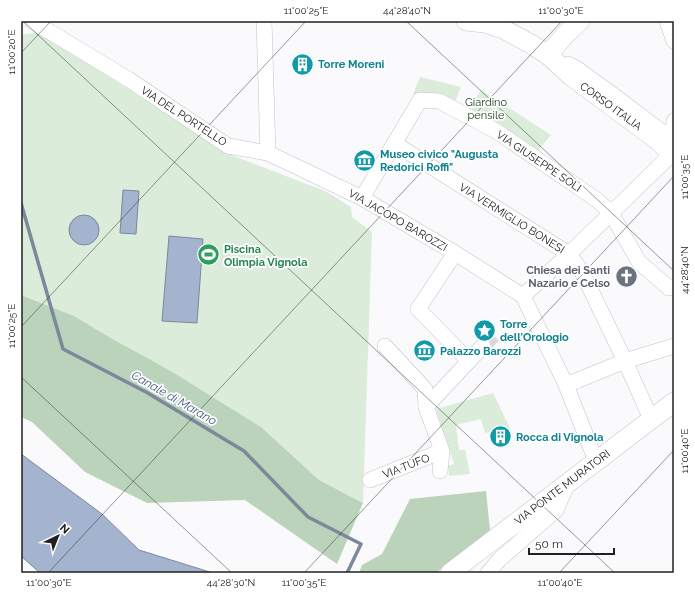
<svg xmlns="http://www.w3.org/2000/svg" width="695" height="594" font-family="Raleway,sans-serif">
<style>
.green{fill:#dbecdb}
.forest{fill:#bad3ba}
.water{fill:#a4b4cf;stroke:#7c889b}
.lines{fill:none;stroke-linecap:round;stroke-linejoin:round}
.stream{stroke:#7c889b;stroke-width:3.5}
.minor-tunnel{stroke:#d9d9dc;stroke-width:15;stroke-dasharray:15 8;stroke-linecap:butt}
.minor-casing{stroke:#c3c4c7;stroke-width:16}
.major-casing{stroke:#c3c4c7;stroke-width:20}
.minor{stroke:#fff;stroke-width:15}
.major{stroke:#fff;stroke-width:19}
.ticks{fill:none;stroke:#202021;stroke-width:1;stroke-opacity:0.45}
.labels{text-anchor:middle;stroke-width:3.5;stroke-linejoin:round;paint-order:stroke}
.culture-label{font-size:11px;font-weight:bold;fill:#0d838f;stroke:#fff;text-anchor:start}
.park-label{font-size:11px;fill:#1a401e;stroke:#fff}
.street-label{font-size:11px;fill:#202021;stroke:#fff}
.leisure-label{font-size:11px;font-weight:bold;fill:#27864d;stroke:#fff;text-anchor:start}
.worship-label{font-size:11px;font-weight:bold;fill:#5b616d;stroke:#fff;text-anchor:end}
.water-label{font-size:12px;font-style:italic;fill:#415780;stroke:#fff}
.neatline{fill:none;stroke:#202021;stroke-width:1.5}
.ticks-label{font-size:10px;text-anchor:middle;fill:#202021}
</style>
<rect width="100%" height="100%" fill="#fafafd"/>
<g class="green">
<polygon points="40,32 96,65 117,82 226,153 325,191 351,207 352,217 372,232 363,503 319,480 261,427 171,371 109,337 74,316 21,295 21,35"/>
<polygon points="420,77 461,87 454,104 413,94"/>
<polygon points="481,90 551,135 536,153 468,112"/>
<polygon points="493,393 510,428 485,433 481,419 456,425 459,450 465,450 470,474 449,476 448,466 454,464 436,409"/>
</g>
<g class="forest">
<polygon points="21,295 74,316 109,337 171,371 261,427 319,480 363,503 337,564 245,500 147,503 85,472 32,422 21,417"/>
<polygon points="486,491 490,530 436,573 359,573 362,565 382,554 410,499"/>
</g>
<g class="water">
<polygon points="123,190 139,191 136,234 120,233"/>
<circle cx="84" cy="230" r="15"/>
<polygon points="169,236 203,239 197,323 162,321"/>
<polygon points="21,454 102,514 139,550 213,573 40,573 21,556"/>
</g>
<g class="lines">
<polyline class="stream" points="21,203 63,349 146,392 244,451 308,517 361,544 347,573"/>
<polyline class="minor-tunnel" points="483,346 499,330"/>
<defs>
<g id="minor">
<polyline points="32,21 128,79 228,146 268,153 362,198 455,253 523,296"/>
<polyline points="264,21 268,153"/>
<polyline points="667,21 674,41"/>
<polyline points="568,64 576,68 616,97 674,141"/>
<polyline points="674,121 673,131 674,133"/>
<polyline points="394,143 569,254 582,272 625,361 651,419"/>
<polyline points="362,198 420,100 439,101 496,131 597,200 611,213 639,262 669,288"/>
<polyline points="455,253 418,309 469,361"/>
<polyline points="523,296 569,254 674,152"/>
<polyline points="523,296 566,385 596,461"/>
<polyline points="385,346 425,389 426,407 442,451 440,471"/>
<polyline points="566,385 625,361 674,346"/>
<polyline points="426,407 483,346"/>
<polyline points="370,480 442,451"/>
<polyline points="488,573 499,560 556,510 568,483"/>
</g>
<g id="major">
<polyline points="466,21 485,23 503,29 531,44 548,55 571,76 656,139 674,156"/>
<polyline points="548,55 565,35 580,21"/>
<polyline points="450,573 674,402"/>
</g>
</defs>
<use href="#minor" class="minor-casing"/>
<use href="#major" class="major-casing"/>
<use href="#minor" class="minor"/>
<use href="#major" class="major"/>
</g>
<path class="ticks" d="M23,21L615,573M406,21L674,271M21,53L51,21M21,327L306,21M21,377L232,573M48,573L562,21M304,573L674,176M559,573L674,450"/>
<defs>
<symbol id="building-disc" viewBox="-11 -11 22 22"><circle r="9.5" fill="#0f9aa8" stroke="#fff"/><path d="M-4-6H4V6H1V3H-1V6H-4ZM-2.5-4.3h1.7v1.8h-1.7ZM.8-4.3h1.7v1.8H.8ZM-2.5-1h1.7V.8h-1.7ZM.8-1h1.7V.8H.8Z" fill="#fff"/></symbol>
<symbol id="museum-disc" viewBox="-11 -11 22 22"><circle r="9.5" fill="#0f9aa8" stroke="#fff"/><path d="M0-6L6-3V-2H-6V-3ZM-5-1h2V3h-2ZM-1-1h2V3h-2ZM3-1h2V3H3ZM-6 4H6V6H-6Z" fill="#fff"/></symbol>
<symbol id="stadium-disc" viewBox="-11 -11 22 22"><circle r="9.5" fill="#2e9e5b" stroke="#fff"/><path d="M0-5a6.5 5 0 1 0 0 10a6.5 5 0 1 0 0-10ZM-3.5-1.8h7v3.6h-7Z" fill="#fff"/></symbol>
<symbol id="church-disc" viewBox="-11 -11 22 22"><circle r="9.5" fill="#6b7280" stroke="#fff"/><path d="M-1.2-6h2.4v3.5h3.3v2.4h-3.3V6h-2.4V-.1h-3.3v-2.4h3.3Z" fill="#fff"/></symbol>
<symbol id="sight-disc" viewBox="-11 -11 22 22"><circle r="9.5" fill="#0f9aa8" stroke="#fff"/><path d="M0-6L1.8-2.2L6-1.7L2.9 1.2L3.7 5.4L0 3.3L-3.7 5.4L-2.9 1.2L-6-1.7L-1.8-2.2Z" fill="#fff"/></symbol>
</defs>
<g fill-rule="evenodd">
<use href="#building-disc" x="290" y="52" width="25" height="25"/>
<use href="#museum-disc" x="352" y="148" width="25" height="25"/>
<use href="#stadium-disc" x="196" y="242" width="25" height="25"/>
<use href="#church-disc" x="614" y="264" width="25" height="25"/>
<use href="#sight-disc" x="472" y="318" width="25" height="25"/>
<use href="#museum-disc" x="412" y="338" width="25" height="25"/>
<use href="#building-disc" x="488" y="424" width="25" height="25"/>
</g>
<g class="labels">
<g class="culture-label">
<text x="318" y="68">Torre Moreni</text>
<text x="380" y="158">Museo civico "Augusta<tspan x="380" dy="13">Redorici Roffi"</tspan></text>
<text x="500" y="328">Torre<tspan x="500" dy="13">dell'Orologio</tspan></text>
<text x="440" y="355">Palazzo Barozzi</text>
<text x="516" y="441">Rocca di Vignola</text>
</g>
<g class="park-label">
<text x="486" y="106">Giardino<tspan x="486" dy="13">pensile</tspan></text>
</g>
<g class="street-label">
<text transform="translate(611 106) rotate(36)" y="4">CORSO ITALIA</text>
<text transform="translate(184 116) rotate(33)" y="4">VIA DEL PORTELLO</text>
<text transform="translate(539 161) rotate(34)" y="4">VIA GIUSEPPE SOLI</text>
<text transform="translate(512 218) rotate(32)" y="4">VIA VERMIGLIO BONESI</text>
<text transform="translate(398 220) rotate(30)" y="4">VIA JACOPO BAROZZI</text>
<text transform="translate(406 466) rotate(-21)" y="4">VIA TUFO</text>
<text transform="translate(562 487) rotate(-37)" y="4">VIA PONTE MURATORI</text>
</g>
<g class="leisure-label">
<text x="224" y="253">Piscina<tspan x="224" dy="13">Olimpia Vignola</tspan></text>
</g>
<g class="worship-label">
<text x="610" y="274">Chiesa dei Santi<tspan x="610" dy="13">Nazario e Celso</tspan></text>
</g>
<g class="water-label">
<text transform="translate(174 398) rotate(30)" y="4">Canale di Marano</text>
</g>
</g>
<rect width="695" height="594" fill="none" stroke="#ffffff" stroke-width="44"/>
<g transform="translate(58 536) rotate(43)" stroke="#ffffff" stroke-width="3" paint-order="stroke">
<path d="M0-3L7 15L0 10L-7 15Z" fill="#202021"/>
<text y="-6" font-size="11" font-weight="bold" text-anchor="middle" fill="#202021">N</text>
</g>
<path d="M529 548v6h85v-6" fill="none" stroke="#202021" stroke-width="2"/>
<text x="535" y="548" font-size="12" fill="#202021" stroke="#ffffff" stroke-width="3" paint-order="stroke">50 m</text>
<rect x="22" y="22" width="651" height="550" class="neatline"/>
<g class="ticks-label">
<text x="306" y="14">11°00'25"E</text>
<text x="407" y="14">44°28'40"N</text>
<text x="561" y="14">11°00'30"E</text>
<text transform="translate(11 52) rotate(-90)" y="4">11°00'20"E</text>
<text transform="translate(684 177) rotate(-90)" y="4">11°00'35"E</text>
<text transform="translate(684 270) rotate(-90)" y="4">44°28'40"N</text>
<text transform="translate(11 326) rotate(-90)" y="4">11°00'25"E</text>
<text transform="translate(684 451) rotate(-90)" y="4">11°00'40"E</text>
<text x="49" y="586">11°00'30"E</text>
<text x="231" y="586">44°28'30"N</text>
<text x="304" y="586">11°00'35"E</text>
<text x="560" y="586">11°00'40"E</text>
</g>
</svg>
